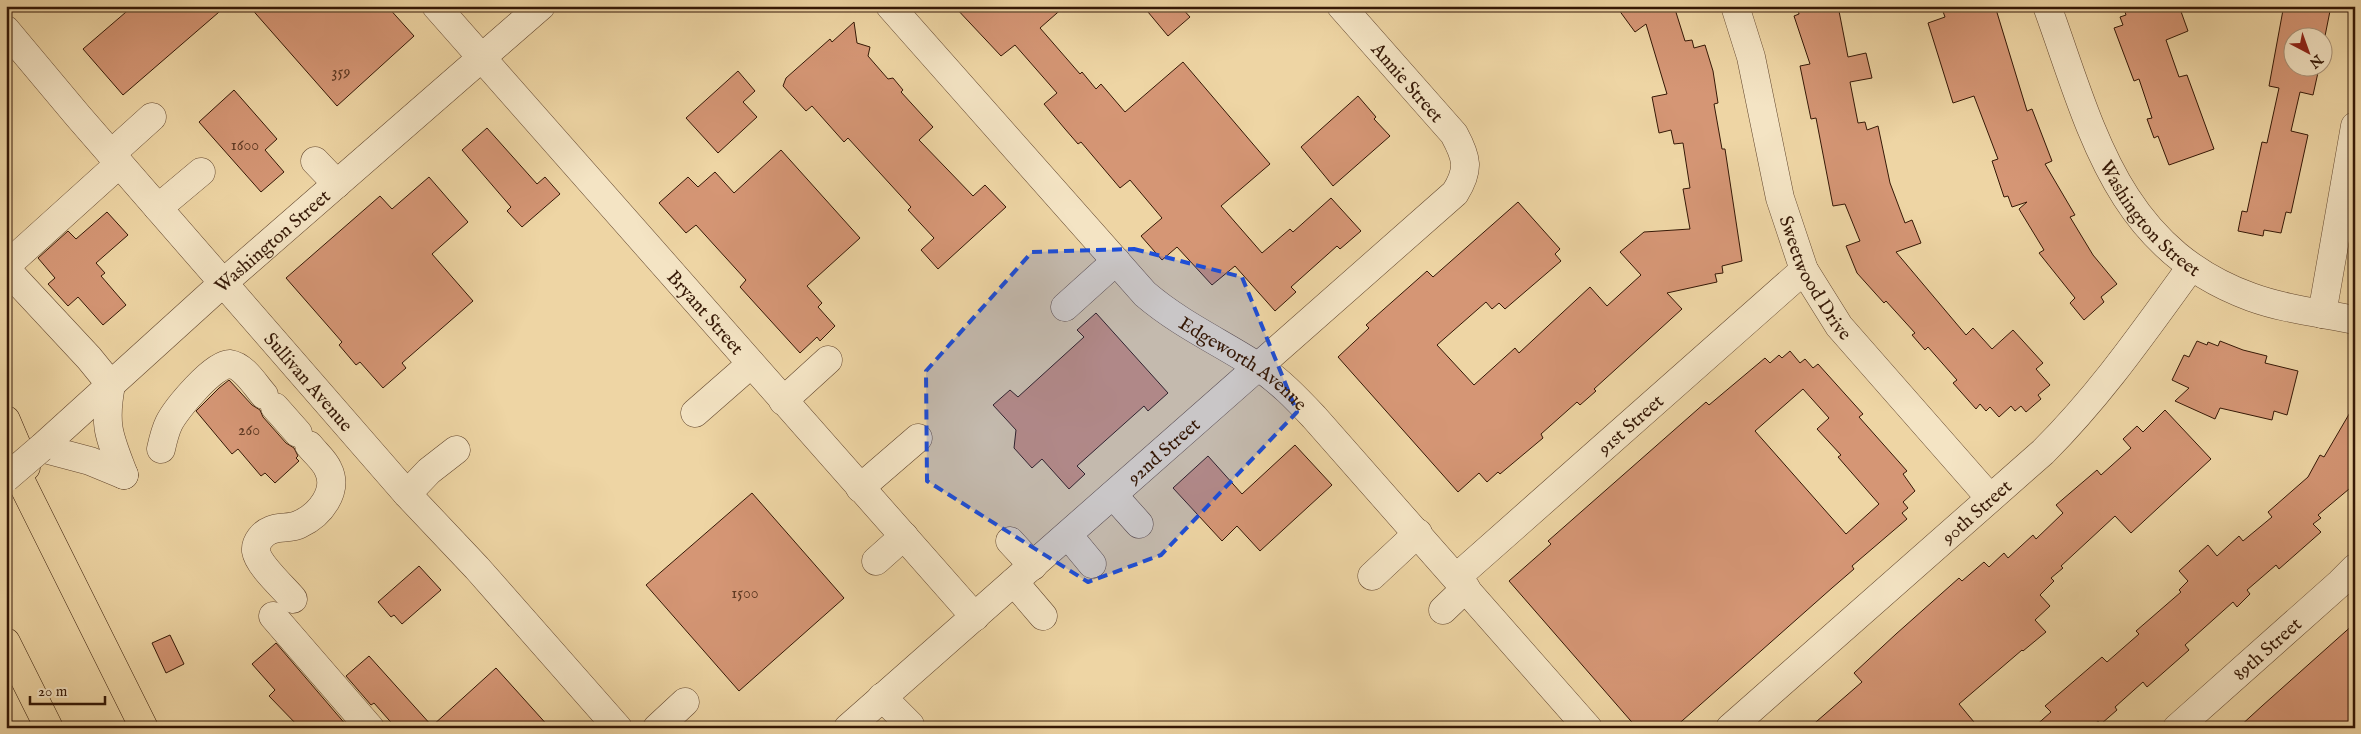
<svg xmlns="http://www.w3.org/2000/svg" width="2361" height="734" font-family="'IM FELL English',serif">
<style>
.building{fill:#d59675;stroke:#351806;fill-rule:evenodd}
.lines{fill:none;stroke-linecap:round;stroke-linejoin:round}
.minor-casing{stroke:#63472e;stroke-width:29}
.highway-casing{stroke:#351806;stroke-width:29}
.minor{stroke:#f4e4c4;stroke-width:28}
.highway{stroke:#eed5a4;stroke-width:28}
.minor-bridge-casing{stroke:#63472e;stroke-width:29;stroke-linecap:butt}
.minor-bridge{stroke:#f4e4c4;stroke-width:28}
.marked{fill:#1d4ed8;fill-opacity:0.2;stroke:#1d4ed8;stroke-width:4;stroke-dasharray:10 6;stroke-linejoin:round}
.labels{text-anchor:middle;stroke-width:4.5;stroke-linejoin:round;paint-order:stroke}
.number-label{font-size:16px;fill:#5d3822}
.street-label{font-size:19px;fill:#351806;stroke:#f4e4c4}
</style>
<rect width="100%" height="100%" fill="#eed5a4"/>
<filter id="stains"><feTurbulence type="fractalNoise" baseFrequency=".004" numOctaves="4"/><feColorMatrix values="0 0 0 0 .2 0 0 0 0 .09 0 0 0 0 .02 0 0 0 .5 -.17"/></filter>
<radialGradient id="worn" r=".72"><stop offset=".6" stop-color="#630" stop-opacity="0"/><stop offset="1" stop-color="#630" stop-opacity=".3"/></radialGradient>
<g class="building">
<polygon points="133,6 226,6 123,95 83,49"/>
<polygon points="249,6 387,6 414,36 337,106"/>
<polygon points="954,6 1065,6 1040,28 1080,74 1082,72 1096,89 1101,84 1125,112 1183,62 1270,164 1221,206 1262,253 1290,229 1293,232 1331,198 1361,231 1340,249 1337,246 1291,287 1296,292 1275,311 1235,266 1212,285 1177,247 1162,260 1141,236 1162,218 1130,180 1120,188 1081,142 1078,144 1065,129 1044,104 1057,93 1015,45 1001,56"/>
<polygon points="1143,6 1180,6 1190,17 1168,36"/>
<polygon points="1616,6 1674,6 1685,41 1692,40 1694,48 1705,45 1713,71 1718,103 1714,104 1722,149 1725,149 1742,261 1722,266 1723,273 1715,274 1717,282 1667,293 1682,309 1594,389 1596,391 1580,405 1577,402 1541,434 1543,438 1500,474 1498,472 1487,482 1479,473 1458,492 1338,357 1369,328 1366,325 1427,271 1433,277 1518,202 1560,249 1555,254 1561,261 1505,309 1499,303 1492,309 1486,302 1437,345 1474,385 1515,348 1519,353 1590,287 1607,306 1641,275 1620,252 1644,232 1690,229 1683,189 1690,188 1683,143 1674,144 1671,130 1659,133 1652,97 1667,94 1646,24 1635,32"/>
<polygon points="1797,6 1838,6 1848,57 1866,53 1872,78 1850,82 1858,123 1865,122 1867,130 1878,126 1890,183 1905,223 1912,220 1921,243 1896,252 1966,335 1973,328 1992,349 2013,330 2043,363 2036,369 2050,385 2038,395 2041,399 2026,412 2021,406 2015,411 2011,406 1999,417 1990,407 1986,411 1980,404 1976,409 1953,383 1957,380 1928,347 1925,350 1912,335 1915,333 1886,301 1884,303 1857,273 1846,246 1860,241 1845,204 1833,206 1816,118 1811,119 1800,66 1810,64 1794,16 1799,14"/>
<polygon points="1941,6 1995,6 2027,111 2032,109 2052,161 2045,164 2075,215 2070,217 2093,255 2117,284 2101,297 2104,302 2084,320 2070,303 2075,298 2039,253 2044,250 2019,209 2027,202 2012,207 2008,196 2004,197 1992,161 1998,159 1974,96 1953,103 1928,23 1945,17"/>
<polygon points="2123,6 2179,6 2188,31 2166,40 2179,77 2187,75 2214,149 2169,165 2158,136 2154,138 2147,119 2152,118 2139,79 2134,81 2114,28 2123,25 2120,17 2126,15"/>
<polygon points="2289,6 2331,6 2324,41 2324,38 2294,38 2294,68 2319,68 2313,95 2300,92 2291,131 2308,135 2291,213 2286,212 2281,233 2264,230 2263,236 2238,231 2242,211 2247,212 2262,142 2267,143 2279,88 2269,86 2283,10 2288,11"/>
<polygon points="854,22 857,43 870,47 868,56 888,79 893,78 903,90 901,92 933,127 919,140 973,196 985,185 1006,207 938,269 921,250 934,238 908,210 911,207 848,138 844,142 812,106 806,111 783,86 786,78 830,39 832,42"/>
<polygon points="738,71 755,91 743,102 757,117 718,153 686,118"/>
<polygon points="234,90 277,139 265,150 284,172 261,192 199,122"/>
<polygon points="1358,96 1376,117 1374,119 1390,136 1333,186 1301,147"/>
<polygon points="487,128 537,184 545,177 560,194 522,227 507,211 511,207 462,150"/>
<polygon points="781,150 860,238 807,286 822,303 818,307 835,326 820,341 817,337 800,353 740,287 746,280 696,225 686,233 659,203 688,177 698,187 715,172 734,193"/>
<polygon points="429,177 468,222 432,254 473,301 402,363 406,368 383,388 360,362 356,365 339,345 342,342 286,278 380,196 392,209"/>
<polygon points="107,212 128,235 96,263 105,273 101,276 126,305 103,325 78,297 68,306 48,284 55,278 38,258 68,231 76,239"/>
<polygon points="1096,313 1168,393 1148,411 1144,406 1077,466 1085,474 1069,489 1042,459 1032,468 1014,448 1016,430 993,405 1010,390 1018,397 1084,337 1077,330"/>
<polygon points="2197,341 2207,345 2208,342 2218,346 2220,341 2243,350 2267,356 2265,363 2298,371 2287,415 2274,411 2272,420 2220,408 2215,419 2175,401 2189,388 2172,380 2184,355 2189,357"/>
<path d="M1790,351L1800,363L1805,359L1813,368L1818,364L1863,414L1859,417L1907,471L1903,474L1915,491L1903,502L1908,508L1902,513L1907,519L1852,566L1854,569L1832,588L1674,728H1637L1509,581L1551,544L1548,541L1706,402L1709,405L1765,358L1770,363L1779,355L1782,358ZM1803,389L1829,418L1817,429L1841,455L1838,457L1879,504L1846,534L1755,431Z"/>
<polygon points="229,380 252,405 260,410 263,417 286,443 294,448 298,456 296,458 299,461 275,483 265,473 261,476 238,449 232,454 196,411 219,388"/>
<polygon points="2355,404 2355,484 2318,515 2321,518 2313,524 2321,532 2279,569 2276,565 2247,590 2250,594 2237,607 2233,602 2185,645 2189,650 2147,687 2143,682 2115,707 2117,710 2101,724 2098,721 2090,728 2033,728 2051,712 2045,706 2102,657 2107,662 2139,634 2136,631 2181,592 2179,590 2188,581 2179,571 2208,545 2217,556 2239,536 2243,541 2272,517 2268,512 2308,477 2320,455 2324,457"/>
<polygon points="2165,410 2211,459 2131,533 2115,516 2061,566 2063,568 2051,578 2054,581 2040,595 2050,606 2035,620 2046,632 2023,651 2022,650 1959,704 1979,728 1809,728 1862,682 1854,673 1896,634 1959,578 1962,581 1984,562 1989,567 2004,553 2008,558 2033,535 2036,539 2063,513 2056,505 2097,470 2101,475 2131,448 2123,439 2137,426 2143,432"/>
<polygon points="1295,445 1332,485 1260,551 1237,526 1222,541 1173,488 1208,456 1242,494"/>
<polygon points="752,493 844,598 739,691 646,585"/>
<polygon points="419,566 441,590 402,624 394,615 391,617 378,602"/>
<polygon points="2355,623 2355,728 2238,728 2262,706"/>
<polygon points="170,635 184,664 166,673 152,643"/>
<polygon points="276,643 347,726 345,728 300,728 269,696 275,690 252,664"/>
<polygon points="369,656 432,726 496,668 550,728 396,728 374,703 371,705 346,676"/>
</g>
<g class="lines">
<defs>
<g id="minor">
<path id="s1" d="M436,6L975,617"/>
<path id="s2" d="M890,6L1145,294C1180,324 1220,342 1257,366C1279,380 1297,399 1314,417L1588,728"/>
<path id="s3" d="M1735,6L1751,57L1780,198L1804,270L1839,326L1990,498"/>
<path id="s4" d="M2047,6C2091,127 2116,248 2251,297C2284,309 2320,313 2355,320"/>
<path id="s5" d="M6,30L78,116L407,494L477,568L618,728"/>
<polyline points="111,154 152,117"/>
<polyline points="315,161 337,184"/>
<polyline points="158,208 201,172"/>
<polyline points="6,266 119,164"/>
<path d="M6,269L89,358L111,385C103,427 110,438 124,475"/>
<polyline points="1065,307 1116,261"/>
<polyline points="2322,314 2355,126"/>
<polyline points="783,401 828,360"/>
<polyline points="275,407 298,433"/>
<polyline points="695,413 751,364"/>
<path d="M161,449C163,440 165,431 169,423C176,409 214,363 230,364C244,366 255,385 264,395"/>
<path id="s6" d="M124,475L90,461L41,448L223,283L541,6"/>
<polyline points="860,488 918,438"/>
<polyline points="407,494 429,471 456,450"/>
<polyline points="1113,495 1139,524"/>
<polyline points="1068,535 1092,564"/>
<polyline points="1010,541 1033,566"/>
<polyline points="876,561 904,536"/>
<polyline points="1372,576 1418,533"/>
<path id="s7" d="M1457,577L1804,270"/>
<polyline points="1014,582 1043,616"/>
<path d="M293,599C284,588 258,565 256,551C255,542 263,533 271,530C280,526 291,529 300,524C320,515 339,491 328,469C324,460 315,453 309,445"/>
<polyline points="1443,610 1466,588"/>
<polyline points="273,616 370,728"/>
<polyline points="882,697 910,725"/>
<polyline points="657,728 685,702"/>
<path id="s8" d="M848,728L1455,193C1470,169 1467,158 1454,134L1341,6"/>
<path id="s9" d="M1730,728L2043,452C2101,394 2143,333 2191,267"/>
<path id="s10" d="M2177,728L2340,583L2355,568"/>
</g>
<g id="highway">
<polyline points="6,420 26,467"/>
<polyline points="6,451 144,728"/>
<polyline points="6,642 49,728"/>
</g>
</defs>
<use href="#minor" class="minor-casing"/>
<use href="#highway" class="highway-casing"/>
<use href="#minor" class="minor"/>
<use href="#highway" class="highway"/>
<defs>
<polyline id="minor-bridge" points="6,478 41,448"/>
</defs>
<use href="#minor-bridge" class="minor-bridge-casing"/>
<use href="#minor-bridge" class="minor-bridge"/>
</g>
<path class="marked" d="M1134,249L1242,277L1297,412L1161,555L1088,582L927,481L926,371L1032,252Z"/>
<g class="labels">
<g class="number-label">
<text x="341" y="77">359</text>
<text x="245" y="150">1600</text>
<text x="249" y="435">260</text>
<text x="745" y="598">1500</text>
</g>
<g class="street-label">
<text transform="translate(1408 82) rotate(49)" y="7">Annie Street</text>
<text dy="7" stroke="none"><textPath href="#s4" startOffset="239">Washington Street</textPath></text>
<text dy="7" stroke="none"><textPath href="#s6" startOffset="398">Washington Street</textPath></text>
<text dy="7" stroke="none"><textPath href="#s3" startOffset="285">Sweetwood Drive</textPath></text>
<text dy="7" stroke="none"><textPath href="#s1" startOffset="408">Bryant Street</textPath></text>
<text dy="7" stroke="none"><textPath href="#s2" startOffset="505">Edgeworth Avenue</textPath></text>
<text dy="7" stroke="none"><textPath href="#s5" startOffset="464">Sullivan Avenue</textPath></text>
<text dy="7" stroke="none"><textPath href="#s7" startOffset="231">91st Street</textPath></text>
<text dy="7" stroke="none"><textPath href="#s8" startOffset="420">92nd Street</textPath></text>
<text dy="7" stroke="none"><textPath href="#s9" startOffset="328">90th Street</textPath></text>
<text dy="7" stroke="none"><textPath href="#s10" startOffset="120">89th Street</textPath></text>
</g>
</g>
<rect width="2361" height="734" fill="none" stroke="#eed5a4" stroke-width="25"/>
<rect x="8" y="8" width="2346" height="719" fill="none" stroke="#351806" stroke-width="2.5"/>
<rect x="12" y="12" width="2336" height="709" fill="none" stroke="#351806"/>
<g transform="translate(2308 52) rotate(139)"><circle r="24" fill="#f4e4c4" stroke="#a89278"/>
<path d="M0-4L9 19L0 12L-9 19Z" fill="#8f2418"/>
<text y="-8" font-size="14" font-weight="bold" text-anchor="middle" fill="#351806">N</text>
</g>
<path d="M30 696v8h75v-8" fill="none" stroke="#351806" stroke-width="2.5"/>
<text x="38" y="696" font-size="15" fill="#351806" stroke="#f4e4c4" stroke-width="4" paint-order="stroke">20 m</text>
<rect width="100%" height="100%" filter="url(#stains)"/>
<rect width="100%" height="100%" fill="url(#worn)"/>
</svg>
